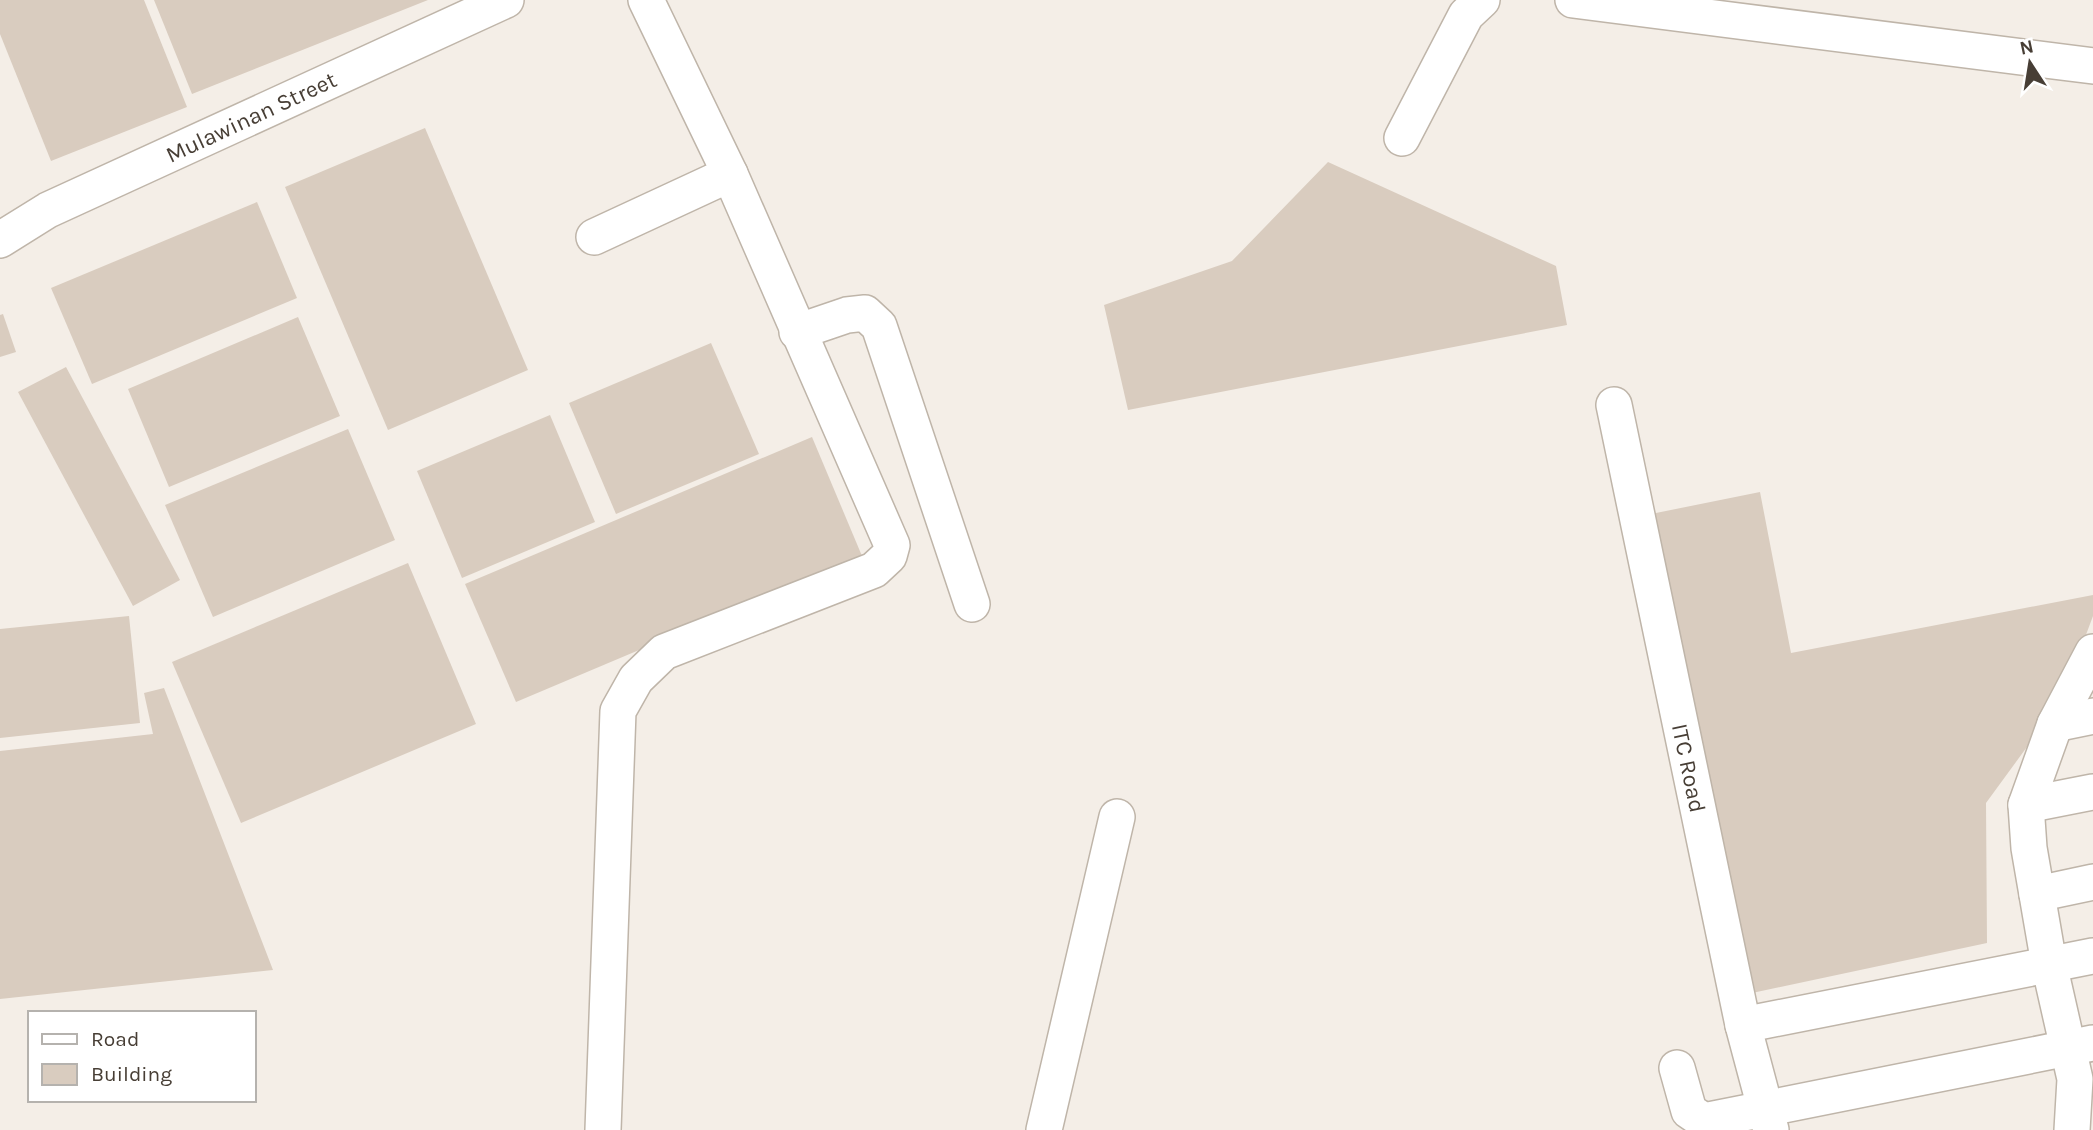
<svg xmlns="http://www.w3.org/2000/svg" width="2093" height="1130" font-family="Karla,sans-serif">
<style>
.building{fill:#d9ccbf}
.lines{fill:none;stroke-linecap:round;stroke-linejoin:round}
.minor-casing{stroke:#bfb5a9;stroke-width:38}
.minor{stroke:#fff;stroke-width:35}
.labels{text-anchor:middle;stroke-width:5;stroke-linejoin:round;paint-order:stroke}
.street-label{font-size:23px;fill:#473e35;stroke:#fff}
</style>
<rect width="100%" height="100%" fill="#f4eee7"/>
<g class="building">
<polygon points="0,0 144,0 187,107 51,161 0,34"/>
<polygon points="154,0 428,0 192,94"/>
<polygon points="425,128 528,370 388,430 285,187"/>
<polygon points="1328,162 1556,266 1567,325 1128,410 1104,305 1232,261"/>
<polygon points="257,202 297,298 92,384 51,288"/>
<polygon points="3,314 16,352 0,357 0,315"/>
<polygon points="298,317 340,416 169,487 128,389"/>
<polygon points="711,343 759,454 616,514 569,403"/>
<polygon points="66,367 180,580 133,606 18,392"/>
<polygon points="550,415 595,522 462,578 417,471"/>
<polygon points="348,429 395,540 213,617 165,505"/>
<polygon points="812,437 862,556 516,702 465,584"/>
<polygon points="1760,492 1791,653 2093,595 2093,616 2062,699 1986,803 1987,943 1752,993 1651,514"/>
<polygon points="408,563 476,724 241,823 172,662"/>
<polygon points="129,616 140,723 0,738 0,629"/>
<polygon points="164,688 273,970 0,999 0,751 153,734 144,693"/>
</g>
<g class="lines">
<defs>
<g id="minor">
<polyline points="1573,0 2093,66"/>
<polyline points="1402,138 1466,15 1482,0"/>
<polyline points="594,237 730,174"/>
<polyline points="0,240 48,210 506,0"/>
<polyline points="797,332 847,315 865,313 879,326 972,604"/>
<polyline points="1614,405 1743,1025 1771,1130"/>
<polyline points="2055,724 2093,716"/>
<polyline points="2026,805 2093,792"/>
<polyline points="2037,894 2093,882"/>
<polyline points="1743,1025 2093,956"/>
<polyline points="1677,1068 1689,1111 1704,1121 2093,1043"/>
<polyline points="603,1130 618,711 636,679 664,652 874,570 889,556 892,545 730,174 646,0"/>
<polyline points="1044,1130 1117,817"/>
<polyline points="2072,1130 2075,1079 2049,964 2029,848 2026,805 2055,724 2093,652"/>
</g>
</defs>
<use href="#minor" class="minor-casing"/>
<use href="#minor" class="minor"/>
</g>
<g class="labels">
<g class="street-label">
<text transform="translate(251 117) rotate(-25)" y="8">Mulawinan Street</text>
<text transform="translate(1689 768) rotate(78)" y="8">ITC Road</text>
</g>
</g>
<rect x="28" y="1011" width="228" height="91" fill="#ffffff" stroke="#b5b2ae" stroke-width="2"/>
<rect x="42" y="1034" width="35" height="10" fill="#ffffff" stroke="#b5b2ae" stroke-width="2"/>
<text x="91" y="1046" font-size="21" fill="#473e35">Road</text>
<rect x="42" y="1064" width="35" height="21" fill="#d9ccbf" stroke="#b5b2ae" stroke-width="2"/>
<text x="91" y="1081" font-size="21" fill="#473e35">Building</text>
<g transform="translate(2030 63) rotate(348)" stroke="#ffffff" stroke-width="5" paint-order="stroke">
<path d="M0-5L12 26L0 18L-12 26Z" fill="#473e35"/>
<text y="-10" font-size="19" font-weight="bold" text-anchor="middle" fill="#473e35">N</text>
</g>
</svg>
